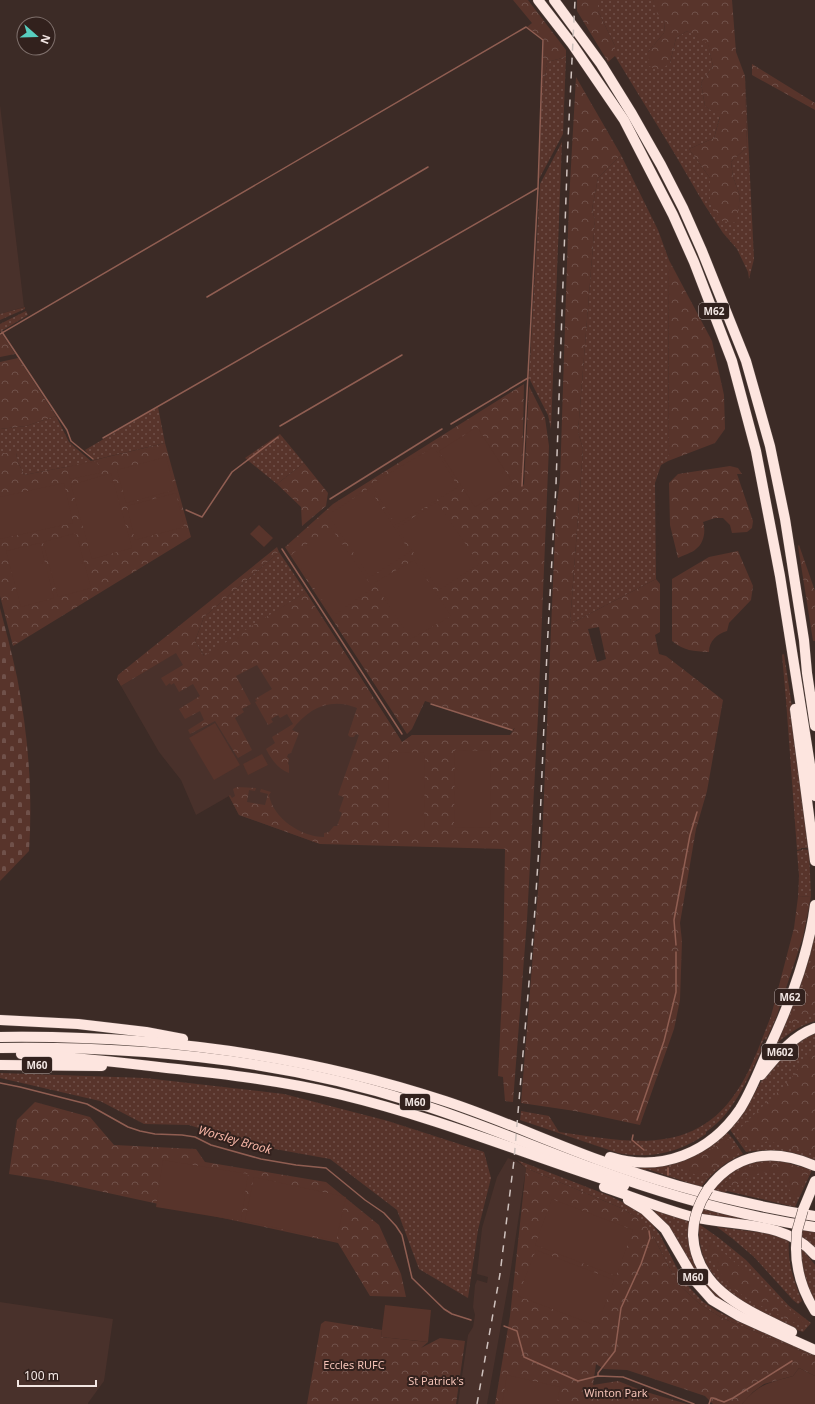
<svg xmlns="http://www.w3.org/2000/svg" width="815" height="1404" font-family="'Noto Sans',sans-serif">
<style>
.built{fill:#49312b}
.grass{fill:url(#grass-dots)}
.forest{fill:url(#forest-crowns);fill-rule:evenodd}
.cemetery{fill:url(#cemetery-stones)}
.garden{fill:#58342b}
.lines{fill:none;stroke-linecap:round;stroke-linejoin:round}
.stream{stroke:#905e52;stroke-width:1.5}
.highway-casing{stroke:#594944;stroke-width:11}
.highway{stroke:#fde5df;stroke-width:10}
.rail{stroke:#cfc2be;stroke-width:1.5;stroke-dasharray:7 7;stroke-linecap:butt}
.highway-bridge-casing{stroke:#594944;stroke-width:11;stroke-linecap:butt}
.highway-bridge{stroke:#fde5df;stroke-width:10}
.labels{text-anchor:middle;stroke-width:4;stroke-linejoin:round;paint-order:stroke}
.shield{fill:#32211d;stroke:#b8aba8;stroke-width:1}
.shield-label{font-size:10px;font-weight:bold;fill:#f2e6e3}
.park-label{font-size:11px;fill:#f5c3b7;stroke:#32211d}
.water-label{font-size:12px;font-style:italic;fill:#f5b4a5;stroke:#32211d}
</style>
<defs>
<pattern id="grass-dots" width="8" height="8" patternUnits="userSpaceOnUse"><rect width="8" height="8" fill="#58342b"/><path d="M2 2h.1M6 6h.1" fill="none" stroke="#70514a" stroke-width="1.8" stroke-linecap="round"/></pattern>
<pattern id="forest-crowns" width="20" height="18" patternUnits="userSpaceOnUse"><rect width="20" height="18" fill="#58342b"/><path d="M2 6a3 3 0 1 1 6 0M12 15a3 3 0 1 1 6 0" fill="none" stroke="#70514a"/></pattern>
<pattern id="cemetery-stones" width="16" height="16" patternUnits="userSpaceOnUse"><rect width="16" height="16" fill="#58342b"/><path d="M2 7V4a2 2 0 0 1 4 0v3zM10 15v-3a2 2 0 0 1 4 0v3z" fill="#70514a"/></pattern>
</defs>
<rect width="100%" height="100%" fill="#3c2b26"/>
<g class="built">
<polygon points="0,105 24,307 0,314"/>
<polygon points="306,592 402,742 412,735 510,735 320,844 239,815 229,796 196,815 181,780 159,752 121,686 195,641 204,656"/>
<polygon points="508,1158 516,1161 526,1168 510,1275 487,1404 458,1404 468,1335 473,1327 475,1315 473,1307 475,1285 477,1280 487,1283 488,1277 477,1274 482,1228 497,1177"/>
<polygon points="0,1302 113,1319 104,1381 88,1403 88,1404 0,1404"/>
</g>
<g class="grass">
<polygon points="598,0 653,0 665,21 664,33 648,52 670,63 676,38 687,31 708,43 713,66 701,83 705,106 720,116 714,138 689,149 710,178 710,204 736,223 740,196 733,177 731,162 747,147 745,76 754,259 749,279 748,272 737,249 723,233 704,204 673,151 615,56 615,46 598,11"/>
<polygon points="566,57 563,134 539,179 542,86 544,86 547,62"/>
<polygon points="562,142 551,429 548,415 529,378 540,184"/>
<polygon points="621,155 658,230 669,260 668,461 661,465 655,483 656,579 570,624 583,449 578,432 595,220 592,209 598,178"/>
<polygon points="25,307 25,309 0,320 0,314"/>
<polygon points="26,311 28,315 0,332 0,324"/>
<polygon points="158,407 165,443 94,460 85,450"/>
<polygon points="56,416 69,442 92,462 24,475 18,462 16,453 0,453 0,429 26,426"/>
<polygon points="280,434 304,463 277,484 245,458"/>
<polygon points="279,552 306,592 205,657 195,641 204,617"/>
<polygon points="784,654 792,707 808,845 808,848 801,848 801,849 797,850 786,700 782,655"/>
<polygon points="802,849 809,850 811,896 798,897 799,876 797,851 802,850"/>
<path d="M815,933V1021C799,1026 787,1034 774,1046Z"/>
<path d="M771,1016L776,1018L766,1040L764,1039L760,1047L762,1049C747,1080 734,1113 706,1132V1134C679,1153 650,1159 618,1153L520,1120L521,1111L549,1116L559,1132C626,1141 693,1158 737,1091C752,1069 761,1041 771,1016Z"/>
<path d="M815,1030V1162C795,1149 769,1148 746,1152L731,1131L730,1128L746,1108L766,1073L779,1056Z"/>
<polygon points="0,1073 145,1078 284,1094 388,1121 484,1152 491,1178 478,1230 468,1298 419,1269 397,1210 330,1159 253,1145 189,1125 144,1124 100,1101 0,1078"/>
<path d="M726,1131L733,1139L743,1154C725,1162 713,1172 701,1187L647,1169L645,1170L630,1165H651Z"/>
<polygon points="517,1160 610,1196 636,1209 649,1220 660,1235 679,1272 689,1287 702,1301 717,1311 735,1320 815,1355 815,1357 722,1318 701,1305 678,1284 653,1236 636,1217 621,1208 526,1168"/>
<path d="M766,1160L781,1161L812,1170L795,1207L727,1191L725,1193L712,1190C731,1171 739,1165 766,1160Z"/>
<path d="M651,1207L689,1221C685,1258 700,1282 728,1304L716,1297L704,1288L666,1225Z"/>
<polygon points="703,1209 756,1222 701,1215"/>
<path d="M699,1224L719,1238L746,1260L789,1306L811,1323L803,1332L797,1330C750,1305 696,1287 699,1224Z"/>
<path d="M717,1227L765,1233L789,1240C787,1262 794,1281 802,1301L798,1304L793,1300L754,1257L733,1239Z"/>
<polygon points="801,1230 815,1232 815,1250 800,1236"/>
<path d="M800,1246L815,1265V1304C805,1285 801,1268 800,1246Z"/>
</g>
<g class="forest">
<polygon points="513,0 528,0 566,50 566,57 547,62 544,86 542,86 544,40 527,27 532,23"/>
<polygon points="577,0 598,0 598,11 615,46 615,56 608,62 577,11"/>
<polygon points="653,0 732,0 736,52 745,76 747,147 731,162 733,177 740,196 737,223 722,221 710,204 710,178 689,149 714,138 720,117 705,106 701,83 713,66 708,44 687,31 676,38 670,63 659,71 649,66 648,52 664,33 665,21 658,16"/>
<polygon points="752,64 815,103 815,110 752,75"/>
<path d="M576,77L621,155L598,178L592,209L595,220L578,432L583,449L570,624L656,579L660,584V632L655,635L659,654L666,656L723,700L707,791L696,829L680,923L682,941L680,1000L674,1029L640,1125L575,1111L521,1103L542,842L556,511L560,480L569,201ZM599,627L606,659L597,662L588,629Z"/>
<polygon points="669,260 712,341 724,395 725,429 715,443 668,461"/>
<polygon points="2,334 15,354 0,357 0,335"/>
<polygon points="18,358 56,416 26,426 0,429 0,362"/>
<path d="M524,384L522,487L524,484L529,386L545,418L549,446L538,716L527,920L513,1102L505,1101L503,1077L498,1076L503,975L505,849L320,844L239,815L229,796L230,795L232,798L235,796L233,789L237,787L256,788L255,791L249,790L247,802L265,805L268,794L260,792L261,789L271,792L269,795C273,818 301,837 324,837V833L329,832L334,826H337L342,813L339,811L344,797L338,795L359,735L356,734L354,737H350L348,735L357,708C331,697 308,708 292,730L299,733L291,753L288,754L287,757L289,759L288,764L289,765V773C278,769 271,759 266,749L275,743L272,737L293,724L287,714L280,718L278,715L271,719L273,722L268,725L255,702L257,701L255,699L272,689L257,665L236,676L251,704L242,709L244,712L235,718L252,750L238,758L215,721L190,734L188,730L204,720L200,711L185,719L179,709L200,696L193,684L179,692L174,683L171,685L170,683L166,686L161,678L183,665L176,653L121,686L117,679L118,675L277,547L279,552L204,617L195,641L204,656L306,592L402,742L412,735H510L515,728L512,730L425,701L412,729L407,734L285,547L333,504Z"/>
<polygon points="165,443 191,537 13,646 0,596 0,453 16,453 18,462 24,475 66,467"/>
<polygon points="304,463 328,493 326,506 302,526 301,507 277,484"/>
<path d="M730,466L738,468L742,474H737L753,521L752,528L747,532L732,533L730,525L723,518H715L703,522C706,531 704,543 696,549C692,553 683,555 678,558L670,525L669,483L678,474Z"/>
<polygon points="799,545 815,591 815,641 813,641 798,546"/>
<path d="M738,551L753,586L751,600L729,623L727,631C717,634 709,641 709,652C693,651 684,651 672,641V579L709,557Z"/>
<polygon points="811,896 803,937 776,1018 771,1016 794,928 798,897"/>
<polygon points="815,948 815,1013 790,1025"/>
<polygon points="815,1047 815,1152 787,1148 770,1141 744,1146 735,1133 789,1081"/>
<polygon points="35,1102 90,1117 114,1145 196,1149 205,1162 326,1182 379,1225 401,1274 406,1297 370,1296 338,1243 53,1181 9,1174 17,1120"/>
<path d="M730,1138L739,1153L717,1166L706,1179L677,1167V1163C696,1156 713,1150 730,1138Z"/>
<path d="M774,1162L789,1164L809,1172L796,1200L784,1181L773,1172C755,1172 747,1177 734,1187L724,1184L738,1173L754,1165Z"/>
<polygon points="526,1168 621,1208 636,1217 645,1225 653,1236 678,1284 701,1305 722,1318 815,1357 815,1376 799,1368 793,1376 764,1384 753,1392 742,1404 713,1404 705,1396 627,1370 604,1369 596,1364 593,1385 618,1381 643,1391 687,1404 495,1404 510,1316"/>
<polygon points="709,1240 806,1324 801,1326 753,1302 736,1291 722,1276 709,1256"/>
<polygon points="325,1321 382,1330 381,1337 428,1342 421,1348 440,1338 465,1341 456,1404 307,1404 321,1324"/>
</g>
<path class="cemetery" d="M0,608C6,631 12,654 17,677C28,734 33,793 29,851L0,881Z"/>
<g class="garden">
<polygon points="477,427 513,483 475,507 439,451"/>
<polygon points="434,447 458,487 396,525 371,484"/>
<polygon points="166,457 175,490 126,503 117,470"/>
<polygon points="97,461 100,473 70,479 67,467"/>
<polygon points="111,473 132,548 92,559 71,485"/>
<polygon points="64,483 73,523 0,539 0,497"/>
<polygon points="369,488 410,552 370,577 328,515"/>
<polygon points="176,493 184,527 135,540 127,506"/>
<polygon points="437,502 479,564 439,590 397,528"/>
<polygon points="259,525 273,538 264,547 250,534"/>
<polygon points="331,528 373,588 333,616 292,554"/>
<polygon points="76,533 91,588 58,597 43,542"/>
<polygon points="40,543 54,598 21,607 6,551"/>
<polygon points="414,560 451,616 411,639 374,583"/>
<polygon points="215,723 240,765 214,780 189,738"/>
<polygon points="455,750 491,751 490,828 454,827"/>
<polygon points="389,752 425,753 424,830 388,830"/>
<polygon points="262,754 268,765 248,775 243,764"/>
<polygon points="163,1160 248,1174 241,1221 156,1207"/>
<polygon points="254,1177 346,1197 336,1241 245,1221"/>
<polygon points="552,1199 633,1230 616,1276 535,1245"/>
<polygon points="536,1250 614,1280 597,1326 518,1296"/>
<polygon points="385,1305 431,1310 428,1342 381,1337"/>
<path d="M799,1368L815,1376V1404H742C759,1384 768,1383 793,1376Z"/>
<polygon points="507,1375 560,1387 557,1404 502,1404"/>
</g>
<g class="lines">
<g class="stream">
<polyline points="207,297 428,167"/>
<polyline points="2,332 67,430 71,441 93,459"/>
<polyline points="0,334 526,27 543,40 538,188 522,486"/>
<polyline points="451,424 528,378"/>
<polyline points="280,426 402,355"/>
<polyline points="103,438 538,188"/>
<polyline points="330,499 442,429"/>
<polyline points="186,510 202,517 232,472 278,437"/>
<polyline points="282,549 402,734"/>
<polyline points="431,704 512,730"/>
<polyline points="676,945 674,920 690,835 697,812"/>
<polyline points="0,1083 20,1087 87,1104 128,1127 140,1131 155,1134 182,1135 195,1137 211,1145 261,1159 296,1165 326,1168 365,1200 384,1213 396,1226 402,1235 412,1278 444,1309 452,1314 471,1320"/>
<polyline points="637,1120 664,1041 676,992 676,952"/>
<polyline points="633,1135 632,1140 644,1150"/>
<polyline points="668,1168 668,1175"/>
<polyline points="504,1326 517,1331 524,1357 578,1381 598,1376 623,1377 694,1404"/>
<polyline points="598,1376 598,1373 615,1351 621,1308 641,1264 650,1238 649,1231"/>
<polyline points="709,1404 711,1398 713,1398 724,1402 733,1398 792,1361"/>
</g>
<defs>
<g id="highway">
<polyline points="538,0 572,44 624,120 673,215 694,262 732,361 756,451 780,576 815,796"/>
<polyline points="554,0 601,64 632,114 661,165 683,208 702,251 746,361 770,446 785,519 804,640 807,673 815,726"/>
<polyline points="795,709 815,861"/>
<polyline points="0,1020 78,1024 146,1032 183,1039"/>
<path d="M0,1037C152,1035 300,1053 445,1101C497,1118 547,1141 599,1160C669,1186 741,1204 815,1216"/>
<path d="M0,1048C139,1046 280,1059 413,1102C475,1121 534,1147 595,1169C666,1195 740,1216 815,1227"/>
<path d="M21,1054C70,1057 118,1062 167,1068C226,1074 284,1081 342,1095C438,1118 530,1156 624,1186"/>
<polyline points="0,1065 102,1066"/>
<path d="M761,1075C777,1056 791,1037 815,1028"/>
<path d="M610,1157C661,1173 710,1153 740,1109C752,1090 760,1067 770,1046C790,1003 809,952 815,905"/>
<path d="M604,1187C633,1197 663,1209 693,1217C734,1227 786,1220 815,1255"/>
<path d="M708,1189C736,1152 774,1148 815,1166"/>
<polyline points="628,1200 645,1210 665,1229 696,1282 712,1300 739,1316 815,1350"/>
<polyline points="803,1210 815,1181"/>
<path d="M693,1235C696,1291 749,1311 792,1332"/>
<path d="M796,1248C796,1271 803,1292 815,1311"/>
</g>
</defs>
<use href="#highway" class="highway-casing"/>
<use href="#highway" class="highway"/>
<polyline class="rail" points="477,1404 500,1274 514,1160 534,923 539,846 547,651 556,484 568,140 575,0"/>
<defs>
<g id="highway-bridge">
<path d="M693,1235C693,1218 699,1203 708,1189"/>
<polyline points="796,1248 797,1231 803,1210"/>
</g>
</defs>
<use href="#highway-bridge" class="highway-bridge-casing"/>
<use href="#highway-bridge" class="highway-bridge"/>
</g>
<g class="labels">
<g class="shield">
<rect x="699" y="303" width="30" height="16" rx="3"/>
<rect x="775" y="989" width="30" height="16" rx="3"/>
<rect x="762" y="1044" width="36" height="16" rx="3"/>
<rect x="22" y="1057" width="30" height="16" rx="3"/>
<rect x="400" y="1094" width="30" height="16" rx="3"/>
<rect x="678" y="1269" width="30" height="16" rx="3"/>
</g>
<g class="shield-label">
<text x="714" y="315">M62</text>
<text x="790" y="1001">M62</text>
<text x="780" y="1056">M602</text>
<text x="37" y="1069">M60</text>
<text x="415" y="1106">M60</text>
<text x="693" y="1281">M60</text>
</g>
<g class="park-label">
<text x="354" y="1369">Eccles RUFC</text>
<text x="436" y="1385">St Patrick's</text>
<text x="616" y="1397">Winton Park</text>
</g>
<g class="water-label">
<text transform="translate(235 1140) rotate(16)" y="4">Worsley Brook</text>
</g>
</g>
<g transform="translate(36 36) rotate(110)"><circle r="19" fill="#32211d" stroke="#7f706c"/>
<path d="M0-3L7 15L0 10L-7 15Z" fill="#58cebf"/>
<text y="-6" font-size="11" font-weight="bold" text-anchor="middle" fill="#f2e6e3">N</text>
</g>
<path d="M18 1380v6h78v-6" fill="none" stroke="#f2e6e3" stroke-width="2"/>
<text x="24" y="1380" font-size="12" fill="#f2e6e3" stroke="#32211d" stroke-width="3" paint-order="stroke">100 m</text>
</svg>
